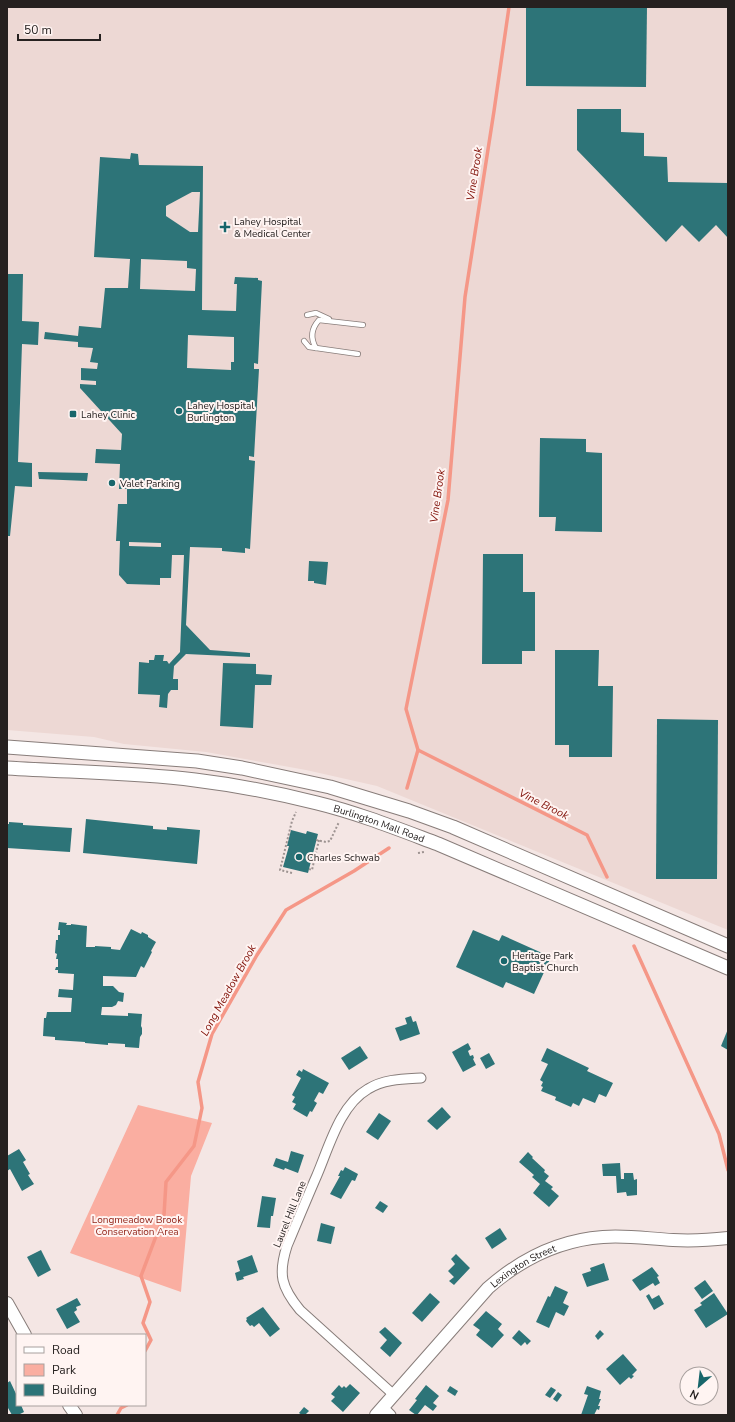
<svg xmlns="http://www.w3.org/2000/svg" width="735" height="1422" font-family="'Nunito Sans',sans-serif">
<style>
.built{fill:#edd8d4}
.green{fill:#faaea1}
.lines{fill:none;stroke-linecap:round;stroke-linejoin:round}
.stream{stroke:#f59787;stroke-width:3.5}
.building{fill:#2d7478;fill-rule:evenodd}
.service-casing{stroke:#887d7a;stroke-width:6}
.minor-casing{stroke:#887d7a;stroke-width:11}
.tertiary-casing{stroke:#887d7a;stroke-width:14}
.secondary-casing{stroke:#887d7a;stroke-width:15}
.path{stroke:#9d9391;stroke-width:2;stroke-dasharray:2 2;stroke-linecap:butt}
.service{stroke:#fff;stroke-width:4.5}
.minor{stroke:#fff;stroke-width:9}
.tertiary{stroke:#fff;stroke-width:12}
.secondary{stroke:#fff;stroke-width:13}
.poi-dot{fill:#18666b;stroke:#fff4f2;stroke-width:1.5}
.labels{text-anchor:middle;stroke-width:4;stroke-linejoin:round;paint-order:stroke}
.poi-label{font-size:10px;fill:#262120;stroke:#fff4f2;text-anchor:start}
.street-label{font-size:10px;fill:#262120;stroke:#fff4f2}
.park-label{font-size:10px;fill:#93261a;stroke:#fff4f2}
.water-label{font-size:11px;font-style:italic;fill:#7f0e05;stroke:#fff4f2}
</style>
<rect width="100%" height="100%" fill="#f4e6e4"/>
<polygon class="built" points="7,7 728,7 728,930 377,786 306,770 206,752 124,744 94,737 7,730"/>
<polygon class="green" points="138,1105 212,1123 191,1176 181,1292 70,1253"/>
<g class="lines">
<g class="stream">
<polyline points="509,7 494,111 465,297 448,500 406,709 418,750 587,835 607,877"/>
<polyline points="407,788 418,750"/>
<polyline points="634,946 719,1134 728,1170"/>
<polyline points="145,1351 151,1340 143,1323 150,1302 141,1276 164,1215 166,1182 194,1146 202,1108 198,1082 212,1034 257,955 286,910 354,871 389,848"/>
<polyline points="117,1415 121,1408 127,1405"/>
</g>
</g>
<g class="building">
<polygon points="526,7 647,7 646,87 526,86"/>
<polygon points="577,109 621,109 621,132 644,133 644,156 667,157 668,182 728,183 728,238 716,225 699,242 682,225 666,242 577,150"/>
<path d="M131,153L138,154L139,165L203,166L202,310L236,311L237,284H234L235,277L258,278V280L262,281L258,364L254,363V369H259L254,457L249,456V460L255,461L250,549L245,548V553L222,551V548L190,547L186,625L210,650L250,653V657L186,654L174,666L173,679H178V690H171L168,694L167,708L159,707L160,695L138,694L139,662L149,663V660H154L155,655H164L163,661H167L169,664L180,652L184,555H172L171,578H160V585L127,584L119,575L120,541H116L118,504H127V489H119L120,464L95,463L96,449L121,450L122,434L80,388V384L96,385V381L81,380V368L97,369L98,363L90,362L93,348L78,347V342L44,339L45,332L78,336L79,326L101,328L105,288H128L130,259L94,257L100,157L130,159ZM192,192H200L198,232H190L166,216V206ZM141,259L187,261V268L196,269L195,291L140,289ZM188,335L234,337V362H231V370L187,368ZM129,542L161,543V547L129,546Z"/>
<polygon points="7,274 23,274 22,321 39,322 38,345 22,344 18,462 32,463 32,487 15,486 10,536 7,536"/>
<polygon points="540,438 586,439 586,452 602,453 602,532 555,531 556,517 539,517"/>
<polygon points="38,472 88,473 87,481 39,479"/>
<polygon points="483,554 523,554 523,592 535,592 535,651 522,651 522,664 482,664"/>
<polygon points="309,561 328,562 326,585 314,583 314,581 308,581"/>
<polygon points="555,650 599,650 598,686 613,686 612,757 569,757 569,745 555,745"/>
<polygon points="223,663 256,664 256,674 272,675 271,685 255,685 253,728 220,726"/>
<polygon points="657,719 718,720 717,879 656,879"/>
<polygon points="86,819 153,826 153,829 167,830 167,827 200,830 197,864 83,853"/>
<polygon points="9,822 23,823 23,825 72,828 70,852 7,848 7,824 9,824"/>
<polygon points="291,830 306,834 307,831 318,834 308,873 283,867 289,846 287,846"/>
<polygon points="59,922 67,923 66,925 71,925 71,924 87,926 86,947 95,947 95,946 111,947 111,949 120,950 131,929 141,934 142,932 148,935 148,937 156,942 151,951 152,952 144,968 141,966 136,977 103,976 103,986 113,986 119,992 124,993 123,1002 118,1001 116,1005 112,1007 102,1007 101,1015 128,1016 128,1013 142,1014 141,1026 142,1028 142,1034 140,1037 139,1048 125,1047 125,1044 108,1043 108,1045 85,1043 85,1042 55,1040 55,1037 43,1036 44,1018 46,1018 47,1012 71,1012 72,998 58,997 59,989 73,990 74,974 58,973 58,970 55,970 56,967 58,967 58,959 56,959 57,954 55,953 56,940 58,940 58,935 60,935 60,930 58,930"/>
<polygon points="473,930 499,941 502,935 551,957 534,994 506,982 503,988 456,967"/>
<polygon points="411,1016 413,1022 416,1021 420,1034 400,1041 395,1028 407,1024 405,1018"/>
<polygon points="728,1029 728,1050 721,1046"/>
<polygon points="468,1043 471,1049 468,1051 470,1056 473,1055 474,1058 473,1059 476,1065 463,1072 452,1052"/>
<polygon points="360,1046 368,1058 349,1070 341,1058"/>
<polygon points="547,1048 589,1068 587,1071 613,1083 606,1097 599,1094 595,1103 583,1098 579,1106 573,1103 571,1107 555,1100 556,1097 541,1091 543,1087 541,1086 543,1082 540,1080 548,1064 541,1061"/>
<polygon points="489,1053 495,1064 486,1069 480,1058"/>
<polygon points="303,1069 329,1083 323,1094 319,1092 314,1101 317,1103 312,1112 310,1111 307,1117 293,1109 296,1104 292,1102 295,1097 292,1095 301,1078 296,1075 299,1070 302,1072"/>
<polygon points="442,1107 451,1117 437,1130 427,1121"/>
<polygon points="379,1113 391,1121 378,1140 366,1132"/>
<polygon points="19,1149 26,1160 23,1162 30,1174 28,1175 34,1184 22,1191 10,1169 7,1171 7,1156"/>
<polygon points="291,1151 304,1155 298,1173 285,1168 284,1170 273,1166 276,1158 288,1162"/>
<polygon points="528,1152 533,1157 532,1158 545,1170 544,1172 549,1176 545,1181 553,1187 551,1189 559,1196 549,1207 533,1193 540,1184 532,1177 534,1175 519,1162"/>
<polygon points="620,1163 621,1179 624,1179 624,1173 633,1173 634,1180 637,1179 637,1195 627,1196 626,1192 617,1193 616,1176 603,1176 602,1164"/>
<polygon points="345,1167 358,1174 355,1181 352,1180 341,1199 330,1194 340,1176 338,1176 341,1170 343,1171"/>
<polygon points="262,1196 276,1198 273,1216 271,1216 270,1228 257,1227"/>
<polygon points="380,1201 388,1206 383,1213 375,1208"/>
<polygon points="321,1223 335,1227 331,1244 317,1241"/>
<polygon points="500,1228 507,1239 492,1249 485,1238"/>
<polygon points="41,1250 51,1270 38,1277 27,1257"/>
<polygon points="456,1254 470,1268 454,1285 449,1281 454,1277 448,1271 455,1264 451,1259"/>
<polygon points="252,1255 258,1272 243,1277 244,1279 237,1281 235,1273 240,1271 237,1261"/>
<polygon points="604,1263 609,1280 587,1287 582,1274 591,1271 590,1268"/>
<polygon points="652,1267 659,1276 657,1277 660,1283 655,1286 653,1283 640,1291 632,1280"/>
<polygon points="705,1280 713,1291 702,1299 694,1288"/>
<polygon points="555,1286 568,1292 563,1303 569,1306 564,1316 556,1312 549,1328 536,1322 548,1296 550,1297"/>
<polygon points="430,1293 440,1302 422,1322 412,1313"/>
<polygon points="714,1293 728,1314 706,1328 694,1310 702,1305 700,1303"/>
<polygon points="649,1294 652,1299 659,1295 664,1304 654,1310 646,1296"/>
<polygon points="77,1298 81,1305 76,1307 77,1310 74,1312 80,1322 67,1329 56,1309"/>
<polygon points="263,1307 280,1329 270,1337 259,1323 254,1327 252,1325 250,1326 246,1321 247,1319 246,1318"/>
<polygon points="486,1311 502,1324 498,1329 504,1335 492,1348 476,1335 480,1330 473,1325"/>
<polygon points="385,1327 402,1343 390,1357 380,1348 387,1340 379,1332"/>
<polygon points="519,1330 531,1341 527,1345 525,1342 521,1346 512,1338"/>
<polygon points="600,1330 604,1334 598,1340 595,1336"/>
<polygon points="623,1354 637,1370 632,1375 634,1376 631,1379 629,1377 620,1385 606,1369"/>
<polygon points="10,1381 17,1396 17,1405 21,1405 24,1412 18,1415 12,1415 8,1408 7,1408 7,1383"/>
<polygon points="350,1384 360,1393 343,1412 331,1401 335,1397 331,1394 339,1385 342,1388 344,1386 346,1388"/>
<polygon points="426,1385 439,1396 433,1403 437,1406 433,1411 425,1405 417,1415 416,1415 409,1410 417,1400 415,1399"/>
<polygon points="450,1386 458,1391 455,1396 447,1391"/>
<polygon points="587,1386 601,1391 599,1399 601,1399 598,1406 600,1406 599,1410 597,1409 594,1415 581,1415 588,1395 584,1394"/>
<polygon points="551,1387 556,1390 550,1398 545,1395"/>
<polygon points="558,1392 562,1395 557,1402 553,1399"/>
<polygon points="304,1407 309,1411 305,1415 302,1415 299,1413"/>
</g>
<g class="lines">
<defs>
<g id="service">
<polyline points="307,315 316,313 329,319"/>
<polyline points="304,341 309,347 358,354"/>
<path d="M316,348C310,338 311,329 319,320L363,325"/>
</g>
<g id="minor">
<path d="M394,1395L300,1310C281,1287 278,1274 287,1246C297,1222 307,1198 317,1175C329,1147 340,1105 368,1089C384,1079 403,1079 421,1078"/>
<polyline points="383,1407 391,1415"/>
</g>
<g id="tertiary">
<polyline points="7,1303 25,1335"/>
<polyline points="69,1405 76,1415"/>
<path id="s1" d="M376,1415L488,1288C520,1260 559,1240 603,1237C627,1235 650,1239 673,1240C691,1241 710,1240 728,1238"/>
</g>
<g id="secondary">
<polyline points="7,747 197,761 242,768 330,787 409,811 453,827 728,946"/>
<path id="s2" d="M7,768C69,772 133,772 195,780C236,785 277,793 317,803C358,813 398,829 438,844L728,968"/>
</g>
</defs>
<use href="#service" class="service-casing"/>
<use href="#minor" class="minor-casing"/>
<use href="#tertiary" class="tertiary-casing"/>
<use href="#secondary" class="secondary-casing"/>
<g class="path">
<polyline points="316,840 326,842 330,841 339,822"/>
<polyline points="418,853 424,852"/>
<polyline points="309,869 312,870 319,840"/>
<polyline points="292,873 280,870 292,821 296,812"/>
</g>
<use href="#service" class="service"/>
<use href="#minor" class="minor"/>
<use href="#tertiary" class="tertiary"/>
<use href="#secondary" class="secondary"/>
</g>
<g class="poi-dot">
<path d="M223 221h4v4h4v4h-4v4h-4v-4h-4v-4h4z"/>
<circle cx="179" cy="411" r="4"/>
<rect x="69" y="410" width="8" height="8" rx="2"/>
<circle cx="112" cy="483" r="4"/>
<circle cx="299" cy="857" r="4"/>
<circle cx="504" cy="961" r="4"/>
</g>
<g class="labels">
<g class="poi-label">
<text x="234" y="225">Lahey Hospital<tspan x="234" dy="12">&amp; Medical Center</tspan></text>
<text x="187" y="409">Lahey Hospital<tspan x="187" dy="12">Burlington</tspan></text>
<text x="81" y="418">Lahey Clinic</text>
<text x="120" y="487">Valet Parking</text>
<text x="307" y="861">Charles Schwab</text>
<text x="512" y="959">Heritage Park<tspan x="512" dy="12">Baptist Church</tspan></text>
</g>
<g class="street-label">
<text dy="4" stroke="none"><textPath href="#s2" startOffset="378">Burlington Mall Road</textPath></text>
<text transform="translate(289 1214) rotate(-68)" y="4">Laurel Hill Lane</text>
<text dy="4" stroke="none"><textPath href="#s1" startOffset="211">Lexington Street</textPath></text>
</g>
<g class="park-label">
<text x="137" y="1223">Longmeadow Brook<tspan x="137" dy="12">Conservation Area</tspan></text>
</g>
<g class="water-label">
<text transform="translate(474 174) rotate(-81)" y="4">Vine Brook</text>
<text transform="translate(437 496) rotate(-82)" y="4">Vine Brook</text>
<text transform="translate(544 804) rotate(27)" y="4">Vine Brook</text>
<text transform="translate(228 990) rotate(-61)" y="4">Long Meadow Brook</text>
</g>
</g>
<rect width="735" height="1422" fill="none" stroke="#262120" stroke-width="16"/>
<rect x="16" y="1334" width="130" height="72" fill="#fff4f2" stroke="#a8a09e"/>
<rect x="24" y="1347" width="20" height="6" fill="#ffffff" stroke="#a8a09e"/>
<text x="52" y="1354" font-size="12" fill="#262120">Road</text>
<rect x="24" y="1364" width="20" height="12" fill="#faaea1" stroke="#a8a09e"/>
<text x="52" y="1374" font-size="12" fill="#262120">Park</text>
<rect x="24" y="1384" width="20" height="12" fill="#2d7478" stroke="#a8a09e"/>
<text x="52" y="1394" font-size="12" fill="#262120">Building</text>
<g transform="translate(699 1386) rotate(208)"><circle r="19" fill="#fff4f2" stroke="#a8a09e"/>
<path d="M0-3L7 15L0 10L-7 15Z" fill="#18666b"/>
<text y="-6" font-size="11" font-weight="bold" text-anchor="middle" fill="#262120">N</text>
</g>
<path d="M18 34v6h82v-6" fill="none" stroke="#262120" stroke-width="2"/>
<text x="24" y="34" font-size="12" fill="#262120" stroke="#fff4f2" stroke-width="3" paint-order="stroke">50 m</text>
</svg>
